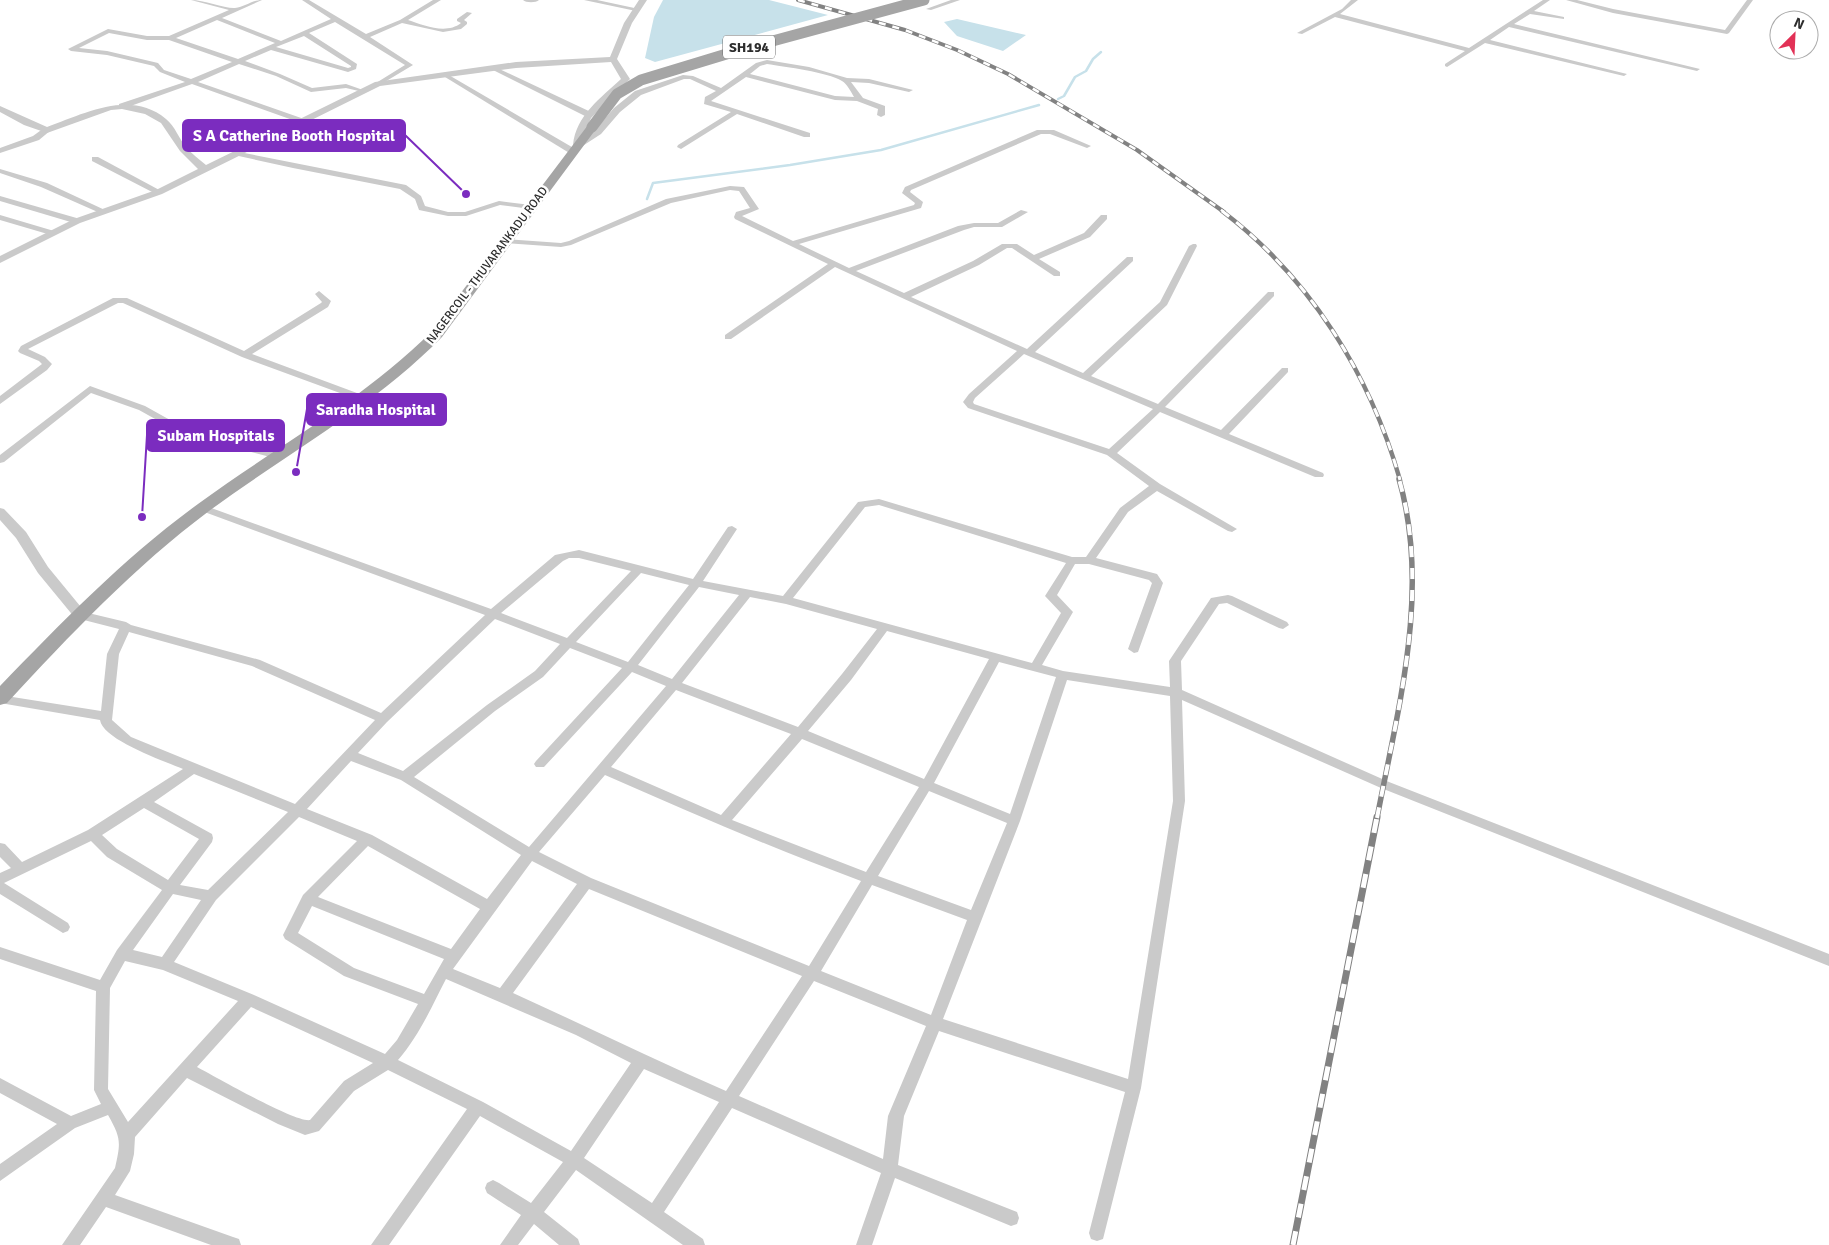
<svg xmlns="http://www.w3.org/2000/svg" width="1829" height="1245" font-family="Signika,sans-serif">
<style>
.water{fill:#c7e1ea}
.lines{fill:none;stroke-linecap:round;stroke-linejoin:round}
.stream{stroke:#c7e1ea;stroke-width:2.5}
.minor{fill:#cacaca;fill-rule:evenodd}
.tertiary{fill:#cacaca;fill-rule:evenodd}
.primary{fill:#a5a5a5;fill-rule:evenodd}
.rail-far3-casing{stroke:#828282;stroke-width:4}
.rail-far2-casing{stroke:#828282;stroke-width:4.5}
.rail-far1-casing{stroke:#828282;stroke-width:5.5}
.rail-casing{stroke:#828282;stroke-width:7}
.rail-far3{stroke:#fff;stroke-width:2.5;stroke-dasharray:7;stroke-linecap:butt}
.rail-far2{stroke:#fff;stroke-width:3;stroke-dasharray:9;stroke-linecap:butt}
.rail-far1{stroke:#fff;stroke-width:4;stroke-dasharray:11;stroke-linecap:butt}
.rail{stroke:#fff;stroke-width:5;stroke-dasharray:14;stroke-linecap:butt}
.primary-bridge{stroke:#a5a5a5;stroke-width:11}
.labels{text-anchor:middle;stroke-width:5;stroke-linejoin:round;paint-order:stroke}
.far-street-label{font-size:12px;fill:#2d2d2d;stroke:#fff}
.shield{fill:#fff;stroke:#6c6c6c;stroke-width:1}
.shield-label{font-size:14px;font-weight:bold;fill:#2d2d2d}
.leader{fill:none;stroke:#7b2cbf;stroke-width:2}
.callout-dot{fill:#7b2cbf;stroke:#fff;stroke-width:2}
.callout{fill:#7b2cbf;stroke:#7b2cbf;stroke-width:2}
.callout-label{font-size:16px;text-anchor:middle;font-weight:bold;fill:#fff}
</style>
<rect width="100%" height="100%" fill="#fff"/>
<g class="water">
<polygon points="663,0 769,0 828,15 655,62 645,58 654,17"/>
<polygon points="957,19 1026,35 1003,51 957,36 944,22"/>
</g>
<g class="lines">
<g class="stream">
<polyline points="1058,99 1064,96 1075,77 1086,71 1093,59 1101,52"/>
<polyline points="647,199 653,183 790,165 881,150 1039,105"/>
</g>
<g class="minor">
<path d="M191,0C204,0 226,9 235,8C245,7 252,0 262,0L222,18L281,41L331,19L302,0H309L366,34L400,20L433,0H441L408,20C423,25 446,35 461,23L457,21V19L467,12L472,13L464,20L467,22V24L461,29L443,32L402,23L370,37L413,65L378,86L376,85V83L405,65L335,22L309,33L357,64L356,69L348,72L271,50L245,61L280,74L312,88L346,84L363,90V92L346,88L311,92L276,76L239,64L198,82L304,119V123H301L192,84L125,108H119V104L185,82L160,72L154,66L107,55L71,51L68,49L108,29L147,36H169L229,10ZM217,20L275,43L238,59L176,38ZM109,33L147,40H169L232,62L191,79L164,70L158,63L107,51L79,48ZM304,36L351,66V67L348,68L276,47Z"/>
<path d="M523,0H539C536,3 526,3 523,0Z"/>
<polygon points="584,0 597,0 639,9 636,11"/>
<polygon points="951,0 960,0 931,10 926,9"/>
<polygon points="1351,0 1358,0 1340,14 1469,48 1543,0 1550,0 1534,11 1564,17 1564,19 1530,14 1514,24 1700,69 1697,71 1509,27 1490,40 1627,74 1624,76 1485,43 1447,67 1445,66 1445,64 1465,51 1335,17 1302,34 1297,33 1342,9"/>
<polygon points="1566,0 1577,0 1613,9 1725,30 1747,0 1753,0 1729,33 1727,34 1613,13"/>
<path d="M767,60L809,67L847,78L869,79L913,90L909,92L869,83L851,82L863,98L885,106V115L881,117L877,115L878,109L857,101L835,100L746,77L711,101L810,133V137H804L737,114L681,149L677,147L678,145L731,112L704,104L705,97L716,91L690,79H684L641,95L620,112L601,134L581,147L574,145L595,130L614,108L635,91L683,75L693,76L721,88L756,63ZM767,64C786,67 827,72 842,81C847,84 851,92 854,97L835,96L750,74L760,66Z"/>
<polygon points="493,66 593,113 594,115 587,117 491,69 491,67"/>
<polygon points="447,74 577,150 578,152 571,154 445,77 444,76"/>
<polygon points="44,128 51,130 39,140 0,153 0,148 33,136"/>
<path d="M1037,130H1054L1091,146L1087,148L1050,134H1041L911,190L910,192L923,202L921,208L799,244L849,268L958,226L974,223H998L1021,210L1028,212L1002,227H974L964,230L856,271L904,293L973,261L1002,244H1017L1034,255L1084,233L1101,215H1107V219L1090,237L1039,259L1060,272V276H1054L1012,248H1007L979,265L911,297L1027,349L1127,257H1133V261L1035,352L1083,373L1160,302L1189,246L1193,244H1196L1197,246L1167,305L1091,376L1158,404L1268,292H1274V296L1165,407L1221,430L1282,368H1288V372L1229,434L1323,473L1324,475L1323,477H1315L1160,412L1117,453L1160,484L1237,529L1232,532L1228,531L1157,491L1128,512L1096,558L1157,574L1163,583L1138,652L1134,653L1128,649L1152,583L1149,580L1089,564H1075L1057,595L1073,612L1042,665L1063,671L1170,687L1169,661L1211,598L1228,595L1232,596L1287,622L1289,625L1283,629L1279,628L1227,603L1219,604L1181,661L1182,690L1389,782L1829,954V966L1381,788L1182,700L1185,801L1141,1088L1103,1239L1097,1241L1091,1239L1089,1233L1125,1092L939,1031L904,1116L898,1165L1017,1212L1019,1218L1017,1224L1011,1226L895,1178L872,1245H856L881,1173L732,1108L664,1212L703,1239L705,1245H683L576,1170L544,1212L578,1239L580,1245H559L534,1224L518,1245H500L521,1215L487,1193L485,1188L487,1183L493,1180L499,1183L531,1203L563,1162L480,1116L389,1245H371L467,1109L388,1070L354,1091L319,1131L305,1135L278,1124L187,1078L135,1137L134,1154L130,1171L115,1195L233,1237L239,1239L241,1245H211L106,1207L80,1245H62L115,1168C121,1142 121,1138 108,1115L75,1128L0,1181V1164L57,1124L0,1093V1078L71,1116L101,1104L94,1090L96,991L0,959V947L100,980L117,950L162,890L107,857L91,841L4,883L68,923L70,927L68,931L63,933L0,894V873L11,868L0,857V843L5,844L22,862L88,830L183,769C164,761 103,740 100,720L0,703V695L101,711L107,654L119,629L76,618L74,615L76,612L80,611L126,622L131,625L260,660L381,713L485,615L199,510L198,508L203,505L491,609L555,555L579,550L693,579L728,527L732,526L737,529L703,581L783,596L858,502L879,499L1072,557H1086L1120,508L1149,486L1107,455L968,408L963,402L969,394L1017,351L835,267L731,339H725V335L828,264L735,219L734,217L736,212L750,208L739,191L730,190L671,203L571,245L561,247L505,243L501,241L505,239L561,243L569,241L666,199L730,186L744,187L759,209L742,216L793,241L914,205L915,203L902,193L905,187ZM1024,354L1153,409L1109,449L974,404L973,402L975,398ZM879,505L1066,563L1045,596L1061,613L1032,663L793,598L865,507ZM569,558H579L631,571L567,638L501,613L563,561ZM641,573L689,585L628,662L576,642ZM699,587L739,595L672,679L638,665ZM750,597L786,604L877,629L842,674L798,727L682,683ZM495,619L560,644L535,671L487,705L403,771L358,753L387,722ZM887,631L989,659L924,779L808,731L851,680ZM129,632L252,666L375,720L295,804L131,737L112,720L119,654ZM570,648L622,668L536,761L534,764L536,767H544L632,672L666,686L529,847L414,777L495,711L543,677ZM999,662L1056,677L1010,814L934,783ZM1067,680L1170,696L1173,801L1128,1079L943,1019L1020,821ZM676,690L791,734L721,815L611,767ZM802,739L919,787L866,872L732,820ZM351,761L401,780L521,855L487,899L372,835L307,809ZM194,774L288,812L208,890L180,885L212,842L213,838L212,834L154,802ZM605,775C689,812 774,849 861,881L809,966L591,878L539,852ZM929,791L1007,823L971,910L878,876ZM144,808L199,839L168,880L117,849L102,835ZM299,817L357,841L303,895L283,935L285,939L344,976L418,1004L397,1040L385,1054L254,995L174,962L216,900ZM368,846L480,909L451,949L318,897ZM532,861L577,884L500,988L453,969ZM872,885L967,920L931,1015L821,971ZM589,889L802,976L726,1091C654,1060 584,1025 513,993ZM173,894L201,900L162,957L133,950ZM312,906L444,959L424,994L354,968L298,933ZM125,961L163,970L238,1001L128,1122L108,1089L110,988ZM446,979L576,1035L631,1063L571,1151L483,1102L398,1060C419,1036 432,1006 446,979ZM814,981L926,1026L888,1116L883,1159L739,1096ZM251,1007L373,1063L344,1081L310,1120C296,1123 214,1076 197,1067ZM644,1069L719,1102L652,1203L584,1158Z"/>
<polygon points="234,151 406,185 421,196 425,206 448,212 465,212 499,201 531,205 535,207 531,209 500,205 466,216 448,216 419,210 415,199 400,189 293,168 234,155"/>
<polygon points="92,157 98,157 163,192 156,194 92,161"/>
<polygon points="0,169 47,183 107,211 100,213 41,187 0,173"/>
<polygon points="0,196 80,219 81,221 74,223 0,201"/>
<polygon points="0,215 54,231 55,233 51,235 0,220"/>
<polygon points="319,291 331,301 328,307 252,354 365,396 365,400 359,400 242,357 123,303 118,303 28,349 45,357 52,364 47,370 0,404 0,396 42,364 39,361 20,353 18,351 21,346 113,298 127,298 244,351 321,303 322,302 315,294"/>
<polygon points="90,386 145,406 188,430 282,454 283,456 278,459 182,434 139,410 91,393 4,462 0,463 0,455"/>
</g>
<g class="tertiary">
<path d="M639,0H647L632,23L617,59L630,79L591,118L584,135L581,147L573,145C576,115 601,98 621,79L611,62L516,68L380,86L162,194L80,223L0,263V256L74,219L156,190L198,169L180,151L161,123L145,114L122,109L111,110L47,133L24,125L0,112V106L47,127C84,114 130,89 166,119C175,126 179,139 186,147C192,154 199,159 206,165L375,82L516,62L610,57L624,23Z"/>
<polygon points="0,508 4,509 26,532 48,567 85,612 87,615 85,618 75,618 38,573 16,538 0,520"/>
</g>
<path class="primary" d="M592,124L598,127L596,129L442,337C373,407 288,453 209,511C134,567 70,635 7,703L0,705V686C62,622 125,557 198,504C277,446 362,401 432,331L588,125Z"/>
<defs>
<polyline id="rail-far3" points="798,0 905,30 957,50 1008,74 1137,150 1224,212"/>
<path id="rail-far2" d="M1222,211C1310,278 1370,374 1400,480"/>
<path id="rail-far1" d="M1377,818C1398,708 1431,591 1399,479"/>
<polyline id="rail" points="1293,1245 1377,817"/>
</defs>
<use href="#rail-far3" class="rail-far3-casing"/>
<use href="#rail-far2" class="rail-far2-casing"/>
<use href="#rail-far1" class="rail-far1-casing"/>
<use href="#rail" class="rail-casing"/>
<use href="#rail-far3" class="rail-far3"/>
<use href="#rail-far2" class="rail-far2"/>
<use href="#rail-far1" class="rail-far1"/>
<use href="#rail" class="rail"/>
<polyline class="primary-bridge" points="592,127 617,94 641,80 743,49 924,0"/>
</g>
<g class="labels">
<g class="far-street-label">
<text transform="translate(487 265) rotate(-53)" y="4">NAGERCOIL - THUVARANKADU ROAD</text>
</g>
<rect class="shield" x="723" y="35.5" width="52" height="23" rx="4"/>
<g class="shield-label">
<text x="749" y="52">SH194</text>
</g>
</g>
<path class="leader" d="M466 194L405 135M296 472L307 409M142 517L147 435"/>
<g class="callout-dot">
<circle cx="466" cy="194" r="5"/>
<circle cx="296" cy="472" r="5"/>
<circle cx="142" cy="517" r="5"/>
</g>
<g class="callout">
<rect x="183" y="120" width="222" height="31" rx="5"/>
<rect x="307" y="394" width="139" height="31" rx="5"/>
<rect x="147" y="420" width="137" height="31" rx="5"/>
</g>
<g class="callout-label">
<text x="294" y="141">S A Catherine Booth Hospital</text>
<text x="376" y="415">Saradha Hospital</text>
<text x="216" y="441">Subam Hospitals</text>
</g>
<g transform="translate(1794 35) rotate(24)"><circle r="24" fill="#ffffff" stroke="#ababab"/>
<path d="M0-4L9 19L0 12L-9 19Z" fill="#e23156"/>
<text y="-8" font-size="14" font-weight="bold" text-anchor="middle" fill="#2d2d2d">N</text>
</g>
</svg>
